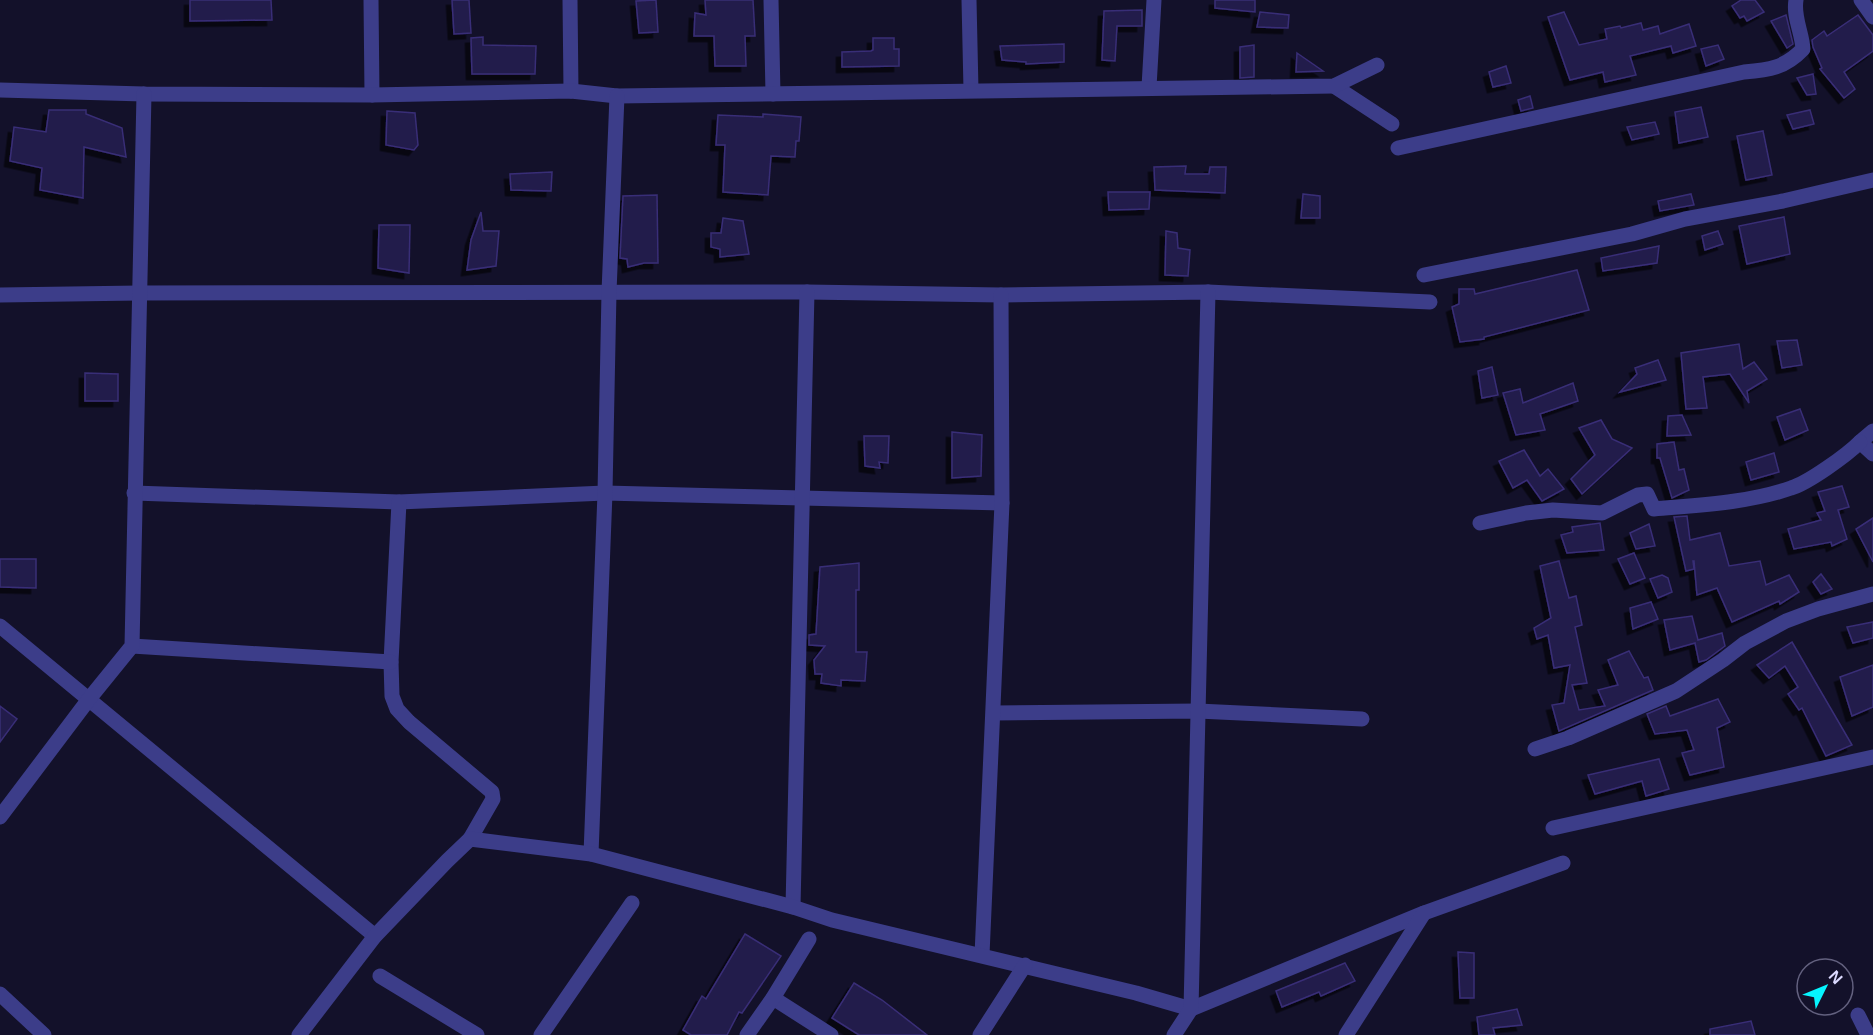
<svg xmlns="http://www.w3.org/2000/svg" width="1873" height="1035" font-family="Arial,sans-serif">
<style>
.building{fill:#231c4b;stroke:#392e77;stroke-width:1.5;filter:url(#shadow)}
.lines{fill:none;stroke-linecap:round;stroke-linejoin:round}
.minor{stroke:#3c3d89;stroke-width:15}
</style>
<defs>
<filter id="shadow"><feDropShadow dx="-5.5" dy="5.5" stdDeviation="0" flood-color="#0009"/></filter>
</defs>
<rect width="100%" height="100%" fill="#13112a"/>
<g class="building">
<polygon points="190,0 271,0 272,20 190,21"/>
<polygon points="452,0 469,0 471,33 454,34"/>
<polygon points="656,0 658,32 639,33 636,1"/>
<polygon points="705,0 753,0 755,36 745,36 746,66 715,66 714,36 694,36 695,13 706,15"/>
<polygon points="1215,0 1255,0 1255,12 1215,8"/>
<polygon points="1741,0 1755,0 1764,12 1747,21 1744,16 1740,18 1732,6"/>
<polygon points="1142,10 1142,26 1117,26 1115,61 1102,60 1104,11"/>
<polygon points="1260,12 1289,15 1288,28 1257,27"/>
<polygon points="1564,12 1579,45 1607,39 1605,29 1620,26 1621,28 1641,23 1643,30 1658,26 1660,34 1689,24 1696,46 1673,53 1671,46 1630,56 1636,75 1605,82 1603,72 1570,80 1548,17"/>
<polygon points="1786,15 1793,44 1787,48 1771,21"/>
<polygon points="1858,15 1873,35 1873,51 1844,72 1855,89 1844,98 1820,69 1822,68 1813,47 1812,40 1824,31 1827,36"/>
<polygon points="483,37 483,45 536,46 535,74 472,74 471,38"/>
<polygon points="873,38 894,38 894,49 899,49 899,66 842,67 842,52 871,51 873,50"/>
<polygon points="1064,44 1064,62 1026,64 1026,62 1002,60 1000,46"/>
<polygon points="1254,45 1254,77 1240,78 1240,47"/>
<polygon points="1718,45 1724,59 1706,66 1701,49"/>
<polygon points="1297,53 1323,71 1296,72"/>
<polygon points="1506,66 1511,83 1493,87 1489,72"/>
<polygon points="1813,74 1816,94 1807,95 1797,78"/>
<polygon points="1530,96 1533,108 1521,111 1518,100"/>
<polygon points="1701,107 1708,137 1679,143 1675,112"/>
<polygon points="49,110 86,110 86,114 122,128 126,157 84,147 83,198 40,190 42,168 10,161 14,127 46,132"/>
<polygon points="1810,110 1814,124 1793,129 1787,115"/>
<polygon points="387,111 415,113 418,145 414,150 386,145"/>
<polygon points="763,114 801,117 799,141 796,141 795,157 771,156 768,195 723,192 725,145 716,145 718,115 763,117"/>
<polygon points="1655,122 1659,134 1632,140 1627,127"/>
<polygon points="1763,131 1772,175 1746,180 1737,136"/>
<polygon points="1186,166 1185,174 1209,174 1210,167 1226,167 1225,193 1155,190 1154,167"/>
<polygon points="552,172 551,191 511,190 510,174"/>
<polygon points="1108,192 1150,192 1149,209 1109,210"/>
<polygon points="1303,194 1320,196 1320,218 1301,218"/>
<polygon points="1691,194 1694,205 1660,211 1658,201"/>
<polygon points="657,195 658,263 644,263 628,267 627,259 620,258 623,196"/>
<polygon points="481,212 483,231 499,231 496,266 467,270 471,240"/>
<polygon points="1784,217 1790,254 1747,264 1739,226"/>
<polygon points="723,218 743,221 749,254 720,257 720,249 711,247 711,233 721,233"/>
<polygon points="379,225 410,225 409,273 378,268"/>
<polygon points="1166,231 1177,233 1178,248 1190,250 1188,276 1165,275"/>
<polygon points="1718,231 1723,244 1705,250 1702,236"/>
<polygon points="1659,246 1657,263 1603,271 1601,258"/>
<polygon points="1577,270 1589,310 1484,337 1484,339 1460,342 1452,307 1459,304 1459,289 1474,289 1475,294"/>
<polygon points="1797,340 1802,365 1782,368 1777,341"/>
<polygon points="1739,344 1743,369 1754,362 1767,379 1747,391 1749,403 1730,374 1703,377 1707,408 1686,409 1681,353"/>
<polygon points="1658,360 1666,380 1620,392 1637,374 1635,368"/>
<polygon points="1492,367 1498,395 1482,398 1478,371"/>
<polygon points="85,373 118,374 118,401 85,401"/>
<polygon points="1573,383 1578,401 1540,414 1545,430 1516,435 1503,393 1520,389 1523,403"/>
<polygon points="1800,409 1808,430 1785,440 1777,417"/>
<polygon points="1682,415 1691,435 1667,436 1668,416"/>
<polygon points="1601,420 1612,439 1632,448 1582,494 1571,479 1595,455 1579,428"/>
<polygon points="952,432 982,435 981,476 952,478"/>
<polygon points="864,436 889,436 888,463 879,462 880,468 865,466"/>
<polygon points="1674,442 1679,470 1684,469 1689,490 1672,498 1660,458 1657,458 1657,444"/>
<polygon points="1524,450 1540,476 1548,469 1564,489 1542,501 1527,480 1513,488 1499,461"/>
<polygon points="1774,453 1779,472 1751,480 1746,462"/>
<polygon points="1842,486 1849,507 1838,510 1847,539 1832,546 1831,542 1794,549 1788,529 1821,520 1817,513 1825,511 1818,492"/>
<polygon points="1687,516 1690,540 1720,533 1729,566 1760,561 1766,585 1789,575 1799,592 1780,604 1779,601 1732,622 1717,588 1697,595 1694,561 1693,561 1694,569 1686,571 1674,517"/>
<polygon points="1873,518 1873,562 1856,529"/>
<polygon points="1600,523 1604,550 1567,553 1561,535 1573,532 1572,527"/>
<polygon points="1649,524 1655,546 1636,549 1630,533"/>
<polygon points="1634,553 1645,578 1630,584 1618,559"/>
<polygon points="0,559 36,559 36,588 0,587"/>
<polygon points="1559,561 1569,598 1576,596 1582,625 1575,627 1587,683 1572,685 1579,710 1605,706 1598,690 1618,685 1608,660 1629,651 1644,678 1648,677 1653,690 1559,731 1552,705 1564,703 1570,665 1554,668 1548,635 1537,639 1534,628 1551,618 1540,566"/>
<polygon points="859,563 859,590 856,590 856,652 867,652 865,681 841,680 841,686 821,683 822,674 815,674 814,660 825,646 809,645 809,635 816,634 820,567"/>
<polygon points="1821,574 1832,589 1821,594 1813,582"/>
<polygon points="1662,575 1668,578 1672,592 1658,598 1650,579"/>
<polygon points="1651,602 1658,619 1633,629 1630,608"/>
<polygon points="1692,616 1698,640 1722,633 1725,646 1706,660 1699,662 1695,643 1670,650 1664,620"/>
<polygon points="1873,622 1873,638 1853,643 1847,627"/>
<polygon points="1792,642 1852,745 1826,756 1802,708 1799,710 1788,694 1798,687 1785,666 1769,678 1757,665"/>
<polygon points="1873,665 1873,707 1852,716 1840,677"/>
<polygon points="1718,699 1730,722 1717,728 1724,767 1690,775 1682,753 1694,750 1687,730 1655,734 1647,714 1666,706 1670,716"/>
<polygon points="0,706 17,719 0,742"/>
<polygon points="1659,759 1669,789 1646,796 1642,781 1595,794 1588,775"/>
<polygon points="745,934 781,956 742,1013 739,1012 727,1035 691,1035 683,1030 702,996 706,999"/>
<polygon points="1458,952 1474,953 1474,998 1460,998"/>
<polygon points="1345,963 1355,981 1321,996 1319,992 1282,1007 1276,991"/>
<polygon points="854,983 882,1000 927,1035 859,1035 832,1018"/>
<polygon points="1517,1009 1522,1025 1493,1028 1495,1035 1479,1035 1477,1017"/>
<polygon points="1751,1021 1755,1035 1710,1035 1710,1029"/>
</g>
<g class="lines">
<g class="minor">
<polyline points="371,0 372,95"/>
<polyline points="570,0 571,91"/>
<polyline points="771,0 773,94"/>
<polyline points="969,0 971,90"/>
<polyline points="1861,0 1873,17"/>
<polyline points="1334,86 1392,124"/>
<polyline points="1149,87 1154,0"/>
<polyline points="0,90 144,94 372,95 571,91 617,96 1334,86 1377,65"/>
<path d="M1398,148L1744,72C1769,70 1785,68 1803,49C1802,32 1793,17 1796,0"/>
<polyline points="1424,275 1632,234 1685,219 1783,201 1873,180"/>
<polyline points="0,295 139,293 807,292 1001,295 1208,292 1430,302"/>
<polyline points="1873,431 1860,442 1873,454"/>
<polyline points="134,493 399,502 605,493 1002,503"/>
<polyline points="399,502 391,662 392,696 397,709 409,722 492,792 493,799 470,839"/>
<path d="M1480,523L1526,513L1553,510L1602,513L1638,495L1647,494L1654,509C1699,505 1748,503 1791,488C1808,483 1847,455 1860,442"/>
<polyline points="0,626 375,936"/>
<polyline points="132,646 391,662"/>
<polyline points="994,713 1198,711 1362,719"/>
<polyline points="1535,749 1568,738 1676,691 1723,660 1745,643 1786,621 1818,609 1873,594"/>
<polyline points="0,817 89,699 132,646 144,94"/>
<polyline points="1553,828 1873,757"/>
<polyline points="591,854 605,493 609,292 617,96"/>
<polyline points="793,907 807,292"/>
<polyline points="982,955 1002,503 1001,295"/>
<polyline points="380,976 477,1035"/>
<polyline points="0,994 44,1035"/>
<polyline points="773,998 831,1035"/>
<polyline points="1858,1015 1868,1035"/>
<polyline points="299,1035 375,936 447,861 470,839 591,854 793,907 832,920 1136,993 1191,1009 1424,913 1563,863"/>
<polyline points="541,1035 632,903"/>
<polyline points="747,1035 773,998 809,939"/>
<polyline points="980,1035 1025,965"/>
<polyline points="1174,1035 1191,1009 1208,292"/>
<polyline points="1346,1035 1424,913"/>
</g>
</g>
<g transform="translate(1825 987) rotate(47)"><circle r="28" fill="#13112a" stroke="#63617f" stroke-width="1.5"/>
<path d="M0-4.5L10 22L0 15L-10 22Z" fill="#06f5ff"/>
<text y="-9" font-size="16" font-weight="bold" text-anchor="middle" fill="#dcdaff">N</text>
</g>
</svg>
